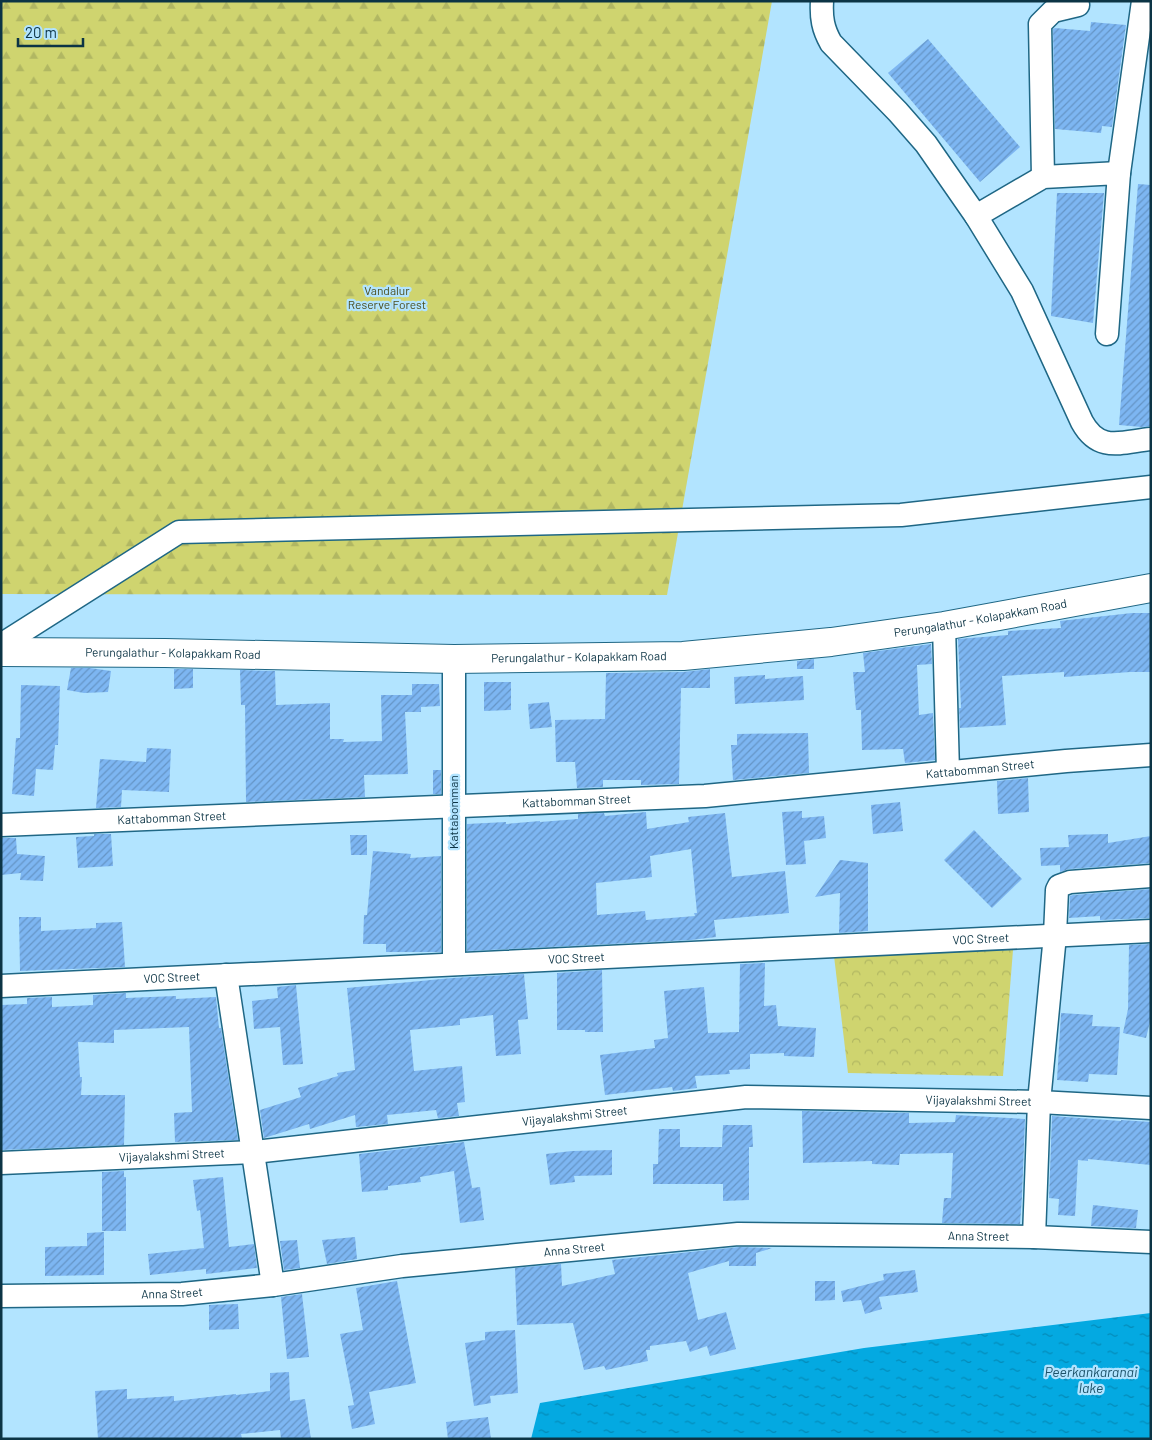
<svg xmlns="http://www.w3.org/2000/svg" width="1152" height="1440" font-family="Barlow,sans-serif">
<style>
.forest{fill:url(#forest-firs)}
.park{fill:url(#park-crowns)}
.water{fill:url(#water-ripples)}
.building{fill:url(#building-hatch);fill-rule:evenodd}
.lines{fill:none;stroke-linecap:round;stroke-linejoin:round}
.minor-casing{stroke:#1f6785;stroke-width:25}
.major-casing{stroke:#1f6785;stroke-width:30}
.minor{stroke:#fff;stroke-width:22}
.major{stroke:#fff;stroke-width:28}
.labels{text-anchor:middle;stroke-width:4.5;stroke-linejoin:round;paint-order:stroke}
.park-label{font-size:12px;fill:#4c4e1f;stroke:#b2e4ff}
.street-label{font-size:12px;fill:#0c3445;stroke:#b2e4ff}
.water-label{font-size:14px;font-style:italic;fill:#1d5269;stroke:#b2e4ff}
</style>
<defs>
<pattern id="forest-firs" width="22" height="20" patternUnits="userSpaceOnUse" patternTransform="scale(1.25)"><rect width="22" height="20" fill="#cfd46f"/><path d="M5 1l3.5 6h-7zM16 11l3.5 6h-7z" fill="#b1b762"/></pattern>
<pattern id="park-crowns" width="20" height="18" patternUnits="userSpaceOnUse" patternTransform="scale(1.25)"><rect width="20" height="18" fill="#cfd46f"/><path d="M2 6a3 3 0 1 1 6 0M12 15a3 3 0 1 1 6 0" fill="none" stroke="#b1b762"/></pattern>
<pattern id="water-ripples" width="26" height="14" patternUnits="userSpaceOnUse" patternTransform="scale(1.25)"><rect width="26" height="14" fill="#04a9e1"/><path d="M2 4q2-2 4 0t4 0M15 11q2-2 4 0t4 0" fill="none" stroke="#048ab8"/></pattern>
<pattern id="building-hatch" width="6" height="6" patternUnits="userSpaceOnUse" patternTransform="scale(1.25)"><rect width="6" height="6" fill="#7db6f2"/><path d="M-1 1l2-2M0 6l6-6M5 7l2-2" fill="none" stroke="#6595c6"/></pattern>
</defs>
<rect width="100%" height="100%" fill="#b2e4ff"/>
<polygon class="forest" points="1,1 772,1 667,595 1,594"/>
<polygon class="park" points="1013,950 1003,1076 848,1073 834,956"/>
<polygon class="water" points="1151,1313 1151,1439 531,1439 540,1403 864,1348"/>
<g class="building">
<polygon points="1091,22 1126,25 1112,127 1102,126 1101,133 1055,129 1053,29 1055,28 1090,31"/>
<polygon points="928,39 1020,147 980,182 888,73"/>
<polygon points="1138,184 1151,185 1151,426 1142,427 1119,425"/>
<polygon points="1057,193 1104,193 1093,323 1051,316"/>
<polygon points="1132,613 1151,613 1151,672 1130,672 1064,677 1064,672 1002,676 1006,725 960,728 959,708 961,708 958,639 1008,635 1008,631 1061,628 1060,621"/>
<polygon points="931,644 932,664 917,665 919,715 933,713 935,760 905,763 903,749 862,750 861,710 856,710 853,672 865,672 863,653"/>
<polygon points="814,659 814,669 797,669 797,661"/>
<polygon points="71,668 90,668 111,671 108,692 84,693 67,690"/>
<polygon points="174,669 193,669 193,688 174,689"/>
<polygon points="710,669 710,688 681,688 679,784 641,785 641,780 603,780 603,787 577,788 575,762 556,762 555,720 605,719 606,673 683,672"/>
<polygon points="240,670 275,671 276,705 330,703 330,739 344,739 343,742 382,741 381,695 412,695 412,684 439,684 440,706 421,707 421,712 405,712 408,774 364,775 365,797 246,802 245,705 241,705"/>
<polygon points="765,675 765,679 803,676 804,700 735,704 734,677"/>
<polygon points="484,682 511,682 511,710 484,711"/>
<polygon points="21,685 60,686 58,745 55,745 53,770 36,769 34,796 12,794 16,738 20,738"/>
<polygon points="549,702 552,727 530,729 528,704"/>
<polygon points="808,733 809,773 733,780 731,745 737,745 737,734"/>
<polygon points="147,748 171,749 169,792 122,790 121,807 96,808 100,759 146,762"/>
<rect x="433" y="770" width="8" height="24"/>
<polygon points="1028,778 1029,812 998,814 997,781"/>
<polygon points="900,802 903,831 873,834 871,805"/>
<polygon points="802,811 802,818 824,816 826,838 804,841 806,864 786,865 782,812"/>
<path d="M646,812L647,829L689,822L688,817L725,813L732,877L785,871L789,913L714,920L716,937L691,940L467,951V824L506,822V824L540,821V822L578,819V814L604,813L605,816ZM691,849L697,913H694L695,916L646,920L645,911L597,915L596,883L652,877L650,856Z"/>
<polygon points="974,830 1022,879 992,908 944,860"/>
<polygon points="94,834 111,834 113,866 78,868 76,837 94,836"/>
<polygon points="1108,834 1108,843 1151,836 1151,863 1069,869 1060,872 1060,865 1041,866 1040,848 1069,847 1068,835"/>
<polygon points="350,835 367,835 367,855 351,855"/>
<polygon points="1,838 16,838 17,854 45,856 43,881 20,880 21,873 1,875"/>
<polygon points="373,851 411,854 410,858 441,856 441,952 386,952 386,944 363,944 364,915 367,915"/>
<polygon points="840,860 868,863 868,931 839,933 840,893 815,897"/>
<polygon points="1151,889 1151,918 1100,920 1100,916 1069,918 1070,896 1073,895"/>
<polygon points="19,917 41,917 41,931 96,928 96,923 122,922 125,967 20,971"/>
<polygon points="1151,944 1151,1018 1146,1038 1123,1033 1128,1009 1129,945"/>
<polygon points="765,963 764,1006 776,1005 778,1026 816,1028 814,1057 784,1056 784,1053 750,1054 750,1069 729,1070 730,1074 695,1076 697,1088 673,1091 672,1087 605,1095 600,1055 655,1048 654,1040 668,1038 664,991 704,987 708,1033 739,1032 740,964"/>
<polygon points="602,970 603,1032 585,1032 585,1030 557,1030 557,973"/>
<polygon points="524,974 528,1019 518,1020 521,1054 496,1056 493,1015 460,1019 460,1025 410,1030 414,1071 462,1066 465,1102 457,1103 459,1116 438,1118 436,1110 387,1115 388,1124 356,1127 355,1115 310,1129 309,1124 264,1138 260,1110 301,1097 298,1088 338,1076 337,1073 355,1070 347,988 452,978"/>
<polygon points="296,985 303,1064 283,1065 280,1027 254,1029 252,1001 278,998 277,987"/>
<polygon points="126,993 126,998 176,996 176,999 216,997 219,1028 221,1028 238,1140 175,1142 174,1113 192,1112 189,1027 114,1030 114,1043 78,1042 80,1077 82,1077 81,1095 125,1095 124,1145 1,1150 1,1005 27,1004 27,998 52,997 52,1007 93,1005 93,995"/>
<polygon points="1061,1013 1093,1015 1092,1026 1120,1027 1117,1075 1089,1074 1088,1082 1057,1080"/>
<polygon points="802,1111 909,1113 909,1123 955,1122 956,1115 1025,1119 1022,1197 1020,1224 942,1223 944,1198 951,1198 953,1153 900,1154 899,1165 872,1164 872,1161 803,1163"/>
<polygon points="1052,1116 1121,1121 1121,1120 1151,1122 1151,1165 1088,1159 1088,1161 1078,1160 1075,1216 1058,1215 1059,1199 1049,1198"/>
<polygon points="723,1125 752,1125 753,1147 749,1147 749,1200 723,1201 723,1184 653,1184 653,1164 658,1164 659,1129 680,1129 680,1147 722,1147"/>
<polygon points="464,1142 472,1188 480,1187 484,1220 460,1223 454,1171 420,1177 421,1182 388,1186 388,1190 362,1192 359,1154"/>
<polygon points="612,1150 612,1175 574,1176 575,1182 550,1185 546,1154 572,1151"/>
<polygon points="124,1171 124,1177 126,1177 126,1231 102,1231 102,1172"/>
<polygon points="223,1177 229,1247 254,1244 257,1268 206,1274 206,1269 150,1275 148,1254 204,1248 200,1210 197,1211 193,1180"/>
<polygon points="1093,1205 1138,1210 1136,1228 1091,1226"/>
<polygon points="104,1232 104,1275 45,1276 45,1247 87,1246 87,1233"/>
<polygon points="355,1237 357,1259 327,1264 322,1240"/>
<polygon points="297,1240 300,1268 284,1270 280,1241"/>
<polygon points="739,1247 772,1248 756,1253 756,1266 729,1266 729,1261 688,1273 698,1320 726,1312 736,1349 710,1356 707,1346 690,1352 686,1341 650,1346 650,1350 646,1350 648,1361 606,1370 604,1366 584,1370 573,1323 517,1325 515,1268 561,1264 562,1286 615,1274 612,1260"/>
<polygon points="915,1270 918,1292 879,1297 882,1309 865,1314 861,1300 843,1302 841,1291 884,1280 883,1274"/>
<polygon points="397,1281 416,1383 369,1392 375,1424 352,1429 348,1406 354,1405 340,1334 363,1330 356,1288"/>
<polygon points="815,1281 835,1281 835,1300 815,1301"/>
<polygon points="302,1294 309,1357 287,1359 281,1297"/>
<polygon points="238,1304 239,1329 209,1330 209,1305"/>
<polygon points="515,1330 518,1393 490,1396 491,1403 474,1406 465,1343 485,1340 485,1332"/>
<polygon points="289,1372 290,1401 305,1399 311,1439 281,1439 280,1430 241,1434 242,1439 98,1439 95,1391 127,1389 127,1399 174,1396 174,1401 236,1394 236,1395 270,1391 270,1373"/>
<polygon points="488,1417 491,1439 448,1439 446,1422"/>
</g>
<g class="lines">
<defs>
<g id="minor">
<path d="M822,1C821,18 823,29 831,43L898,112L926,144L976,216L1022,291L1082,422C1099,453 1121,442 1151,439"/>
<polyline points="1119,173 1143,1"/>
<polyline points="1043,177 1040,24 1053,11 1078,5"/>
<polyline points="976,216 1043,177 1119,173 1107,334"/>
<polyline points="944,626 948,772"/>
<polyline points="1,645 179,532 901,515 1151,487"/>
<path id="s1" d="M1,825L705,796L1066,761L1151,755"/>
<polyline points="454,964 454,659"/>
<polyline points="226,975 273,1285"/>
<path id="s2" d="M1,986L1151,931"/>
<path id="s3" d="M1,1163L254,1152L746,1097L1039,1102L1151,1108"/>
<polyline points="1034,1237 1039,1102 1055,935 1057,890 1059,886 1070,882 1151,876"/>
<path id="s4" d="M1,1296L182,1294L273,1285L402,1266L738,1234L1034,1237L1151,1242"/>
</g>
<g id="major">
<path id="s5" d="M1,652L165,653L454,659L683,656L831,642L944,626L1151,588"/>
</g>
</defs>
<use href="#minor" class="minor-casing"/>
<use href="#major" class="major-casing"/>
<use href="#minor" class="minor"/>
<use href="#major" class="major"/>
</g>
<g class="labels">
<g class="park-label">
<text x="387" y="295">Vandalur<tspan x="387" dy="14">Reserve Forest</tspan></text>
</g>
<g class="street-label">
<text dy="4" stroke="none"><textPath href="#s5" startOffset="982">Perungalathur - Kolapakkam Road</textPath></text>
<text dy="4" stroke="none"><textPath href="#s5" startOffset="172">Perungalathur - Kolapakkam Road</textPath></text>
<text dy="4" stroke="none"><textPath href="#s5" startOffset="578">Perungalathur - Kolapakkam Road</textPath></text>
<text dy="4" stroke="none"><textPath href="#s1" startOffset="981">Kattabomman Street</textPath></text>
<text dy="4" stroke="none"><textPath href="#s1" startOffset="576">Kattabomman Street</textPath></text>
<text transform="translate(454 812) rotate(-90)" y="4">Kattabomman</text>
<text dy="4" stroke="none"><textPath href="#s1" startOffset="171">Kattabomman Street</textPath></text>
<text dy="4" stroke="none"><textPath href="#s2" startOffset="981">VOC Street</textPath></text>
<text dy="4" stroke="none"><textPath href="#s2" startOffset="576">VOC Street</textPath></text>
<text dy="4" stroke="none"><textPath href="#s2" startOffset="171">VOC Street</textPath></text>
<text dy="4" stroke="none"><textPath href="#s3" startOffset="981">Vijayalakshmi Street</textPath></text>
<text dy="4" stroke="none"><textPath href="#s3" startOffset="576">Vijayalakshmi Street</textPath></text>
<text dy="4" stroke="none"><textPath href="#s3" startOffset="171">Vijayalakshmi Street</textPath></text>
<text dy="4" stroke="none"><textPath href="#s4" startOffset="981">Anna Street</textPath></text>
<text dy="4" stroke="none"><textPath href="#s4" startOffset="576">Anna Street</textPath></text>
<text dy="4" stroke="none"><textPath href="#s4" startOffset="171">Anna Street</textPath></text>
</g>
<g class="water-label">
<text x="1091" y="1377">Peerkankaranai<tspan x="1091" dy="16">lake</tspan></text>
</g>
</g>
<rect width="1152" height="1440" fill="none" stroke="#0c3445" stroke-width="5"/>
<path d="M18 38v8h65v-8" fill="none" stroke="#0c3445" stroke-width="2.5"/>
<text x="25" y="38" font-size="15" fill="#0c3445" stroke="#b2e4ff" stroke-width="4" paint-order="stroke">20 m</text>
</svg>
